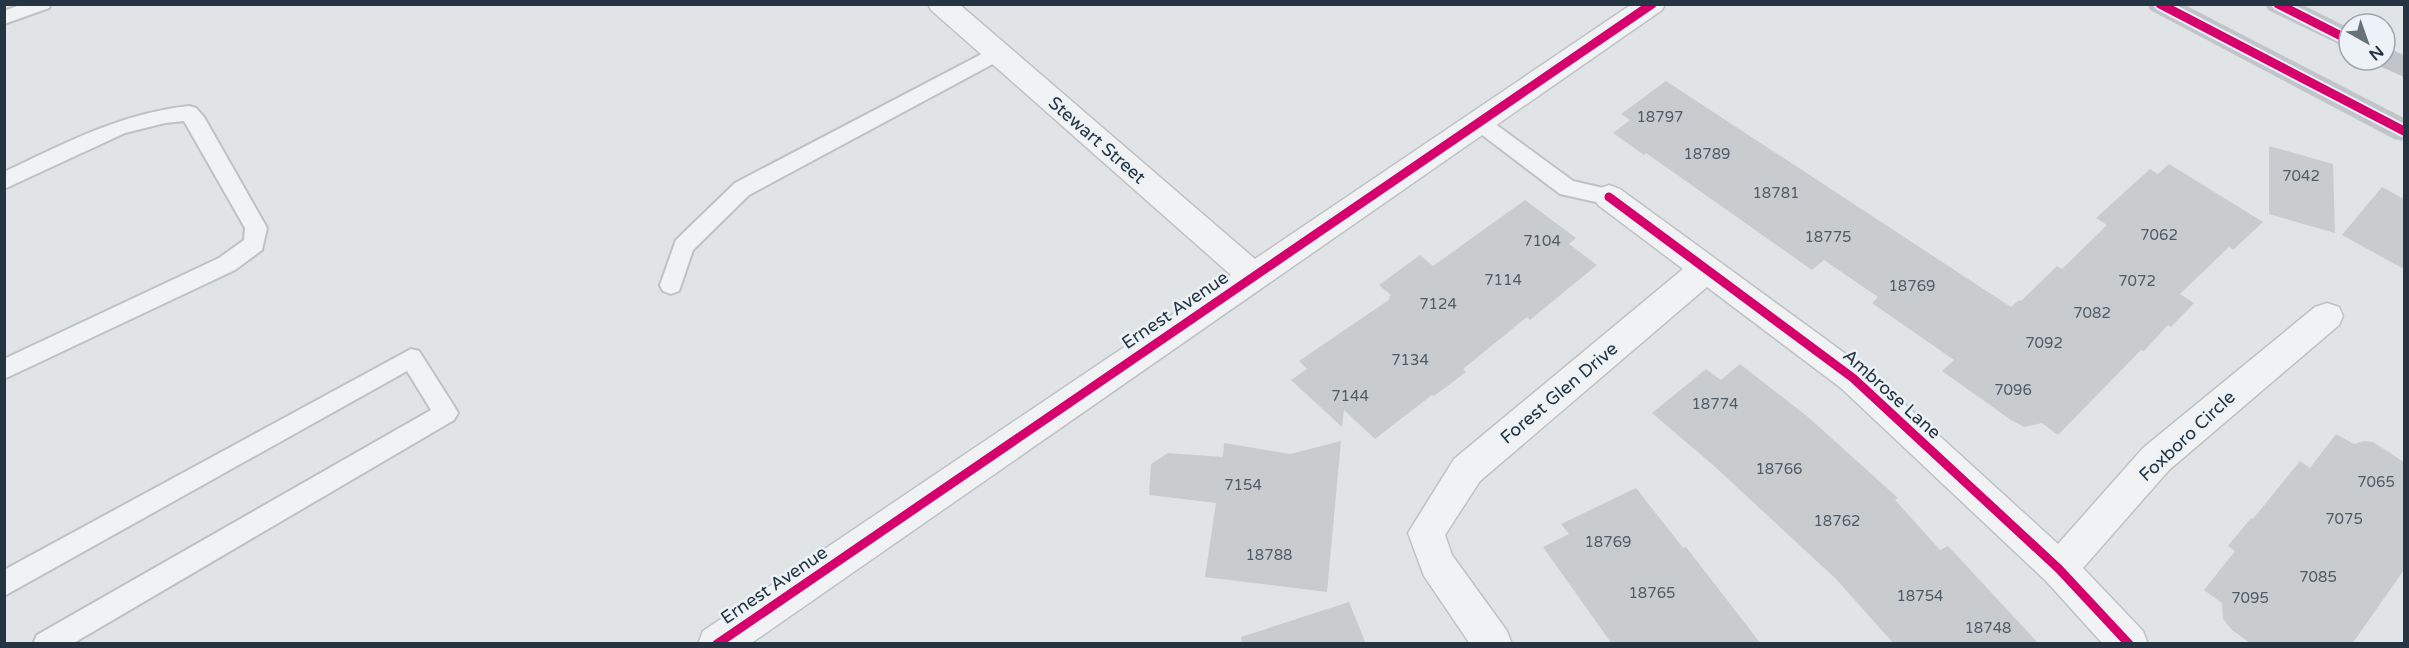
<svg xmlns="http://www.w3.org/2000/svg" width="2409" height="648" font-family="'Varela Round',sans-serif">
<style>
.building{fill:#c9cccf}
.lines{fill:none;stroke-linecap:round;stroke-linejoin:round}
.service-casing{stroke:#bfc2c4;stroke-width:4}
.minor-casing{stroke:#bfc2c4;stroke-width:3}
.service{fill:#f0f2f3;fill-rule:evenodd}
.minor{fill:#f0f2f3;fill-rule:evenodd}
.secondary{fill:#c1c5c9;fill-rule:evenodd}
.cycleway-casing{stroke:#edf2f7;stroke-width:13}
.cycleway{stroke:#d6006c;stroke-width:9}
.labels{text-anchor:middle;stroke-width:5;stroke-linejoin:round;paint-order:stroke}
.number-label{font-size:15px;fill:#4f5b66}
.street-label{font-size:18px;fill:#253442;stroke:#edf2f7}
</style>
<rect width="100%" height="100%" fill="#e1e4e6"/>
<g class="building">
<polygon points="1666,81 2011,307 2019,300 2021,301 2057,266 2062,269 2107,225 2096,218 2150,169 2158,174 2169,164 2263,222 2233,250 2229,247 2180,294 2194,303 2171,327 2168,325 2144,351 2141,350 2058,435 2042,423 2024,427 2011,420 1942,371 1954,360 1872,303 1878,297 1824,260 1812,270 1646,153 1644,155 1613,133 1630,120 1621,114"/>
<polygon points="2269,146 2333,164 2335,233 2269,214"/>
<polygon points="2382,187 2404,199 2404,269 2342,235"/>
<polygon points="1525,200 1576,238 1569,244 1597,265 1530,320 1527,317 1463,369 1466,372 1434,396 1432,395 1375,439 1344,410 1342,427 1291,380 1307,369 1299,361 1390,299 1389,297 1391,295 1379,285 1420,255 1433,266"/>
<polygon points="1740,364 1808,417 1898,498 1895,500 1940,550 1948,546 2039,644 1894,644 1836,579 1713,465 1652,413 1706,369 1721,380"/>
<polygon points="2336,434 2354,444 2364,441 2373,442 2404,462 2404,570 2352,644 2251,644 2232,630 2223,619 2222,603 2204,590 2235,551 2228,546 2251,518 2253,519 2300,461 2310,468"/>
<polygon points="1341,441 1327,592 1205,577 1216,503 1149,495 1151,464 1168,453 1223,457 1224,443 1290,454"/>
<polygon points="1636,488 1683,548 1686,547 1761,644 1612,644 1543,547 1569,534 1561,524"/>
<polygon points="1349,602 1366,644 1242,644 1241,637"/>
</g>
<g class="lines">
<defs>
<g id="service">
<polygon points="22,4 51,4 49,8 4,24 4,11"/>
<polygon points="997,46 1004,48 1007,53 1004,58 749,195 693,250 679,291 671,294 663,291 660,285 676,240 735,183"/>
<path d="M189,106L196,108L204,117L267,228L262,250L235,270L4,379V359L219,258L244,240L245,228L184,121L165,123L125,133L4,189V172C65,143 122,113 189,106Z"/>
<polygon points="1480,116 1487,118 1573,181 1616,191 1619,197 1616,203 1609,205 1560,194 1473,128 1470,123 1473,118"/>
<polygon points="411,349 419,351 454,406 458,413 454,420 72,644 33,644 37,635 431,410 407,371 4,596 4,570"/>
</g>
<g id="minor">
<polygon points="928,4 959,4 1255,259 1632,4 1665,4 1662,10 750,644 698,644 703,631 1231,275 931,10"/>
<polygon points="1609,185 1620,189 1865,368 2058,544 2143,448 2315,307 2327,303 2339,307 2343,316 2339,325 2169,470 2083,568 2143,631 2148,644 2103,644 2046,581 1841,388 1707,287 1480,481 1445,535 1452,555 1507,631 1512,644 1470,644 1424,576 1408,533 1454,459 1683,269 1598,205 1594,197 1598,189"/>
</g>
</defs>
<use href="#service" class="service-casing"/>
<use href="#minor" class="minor-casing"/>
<use href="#service" class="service"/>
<use href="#minor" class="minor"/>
<g class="secondary">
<polygon points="2147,4 2183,4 2404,118 2404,141 2394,139 2150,10"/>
<polygon points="2265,4 2301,4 2349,28 2349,49 2268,10"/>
<polygon points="2385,47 2404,55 2404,77 2375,64 2373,60 2385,60"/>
</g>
<defs>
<g id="cycleway">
<polyline points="2160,4 2404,131"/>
<polyline points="2278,4 2349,40"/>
<polyline points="1609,197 1853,378 2059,569 2129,644"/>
<polyline points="717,644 1652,4"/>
</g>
</defs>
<use href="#cycleway" class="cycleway-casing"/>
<use href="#cycleway" class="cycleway"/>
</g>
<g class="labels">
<g class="number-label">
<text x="1660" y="122">18797</text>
<text x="1707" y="159">18789</text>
<text x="2301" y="181">7042</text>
<text x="1776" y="198">18781</text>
<text x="2159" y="240">7062</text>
<text x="1828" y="242">18775</text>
<text x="1542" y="246">7104</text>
<text x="1503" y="285">7114</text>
<text x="2137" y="286">7072</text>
<text x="1912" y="291">18769</text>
<text x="1438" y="309">7124</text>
<text x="2092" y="318">7082</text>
<text x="2044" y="348">7092</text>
<text x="1410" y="365">7134</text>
<text x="2013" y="395">7096</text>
<text x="1350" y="401">7144</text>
<text x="1715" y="409">18774</text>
<text x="1779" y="474">18766</text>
<text x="2376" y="487">7065</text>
<text x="1243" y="490">7154</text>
<text x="2344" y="524">7075</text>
<text x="1837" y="526">18762</text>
<text x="1608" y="547">18769</text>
<text x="1269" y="560">18788</text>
<text x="2318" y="582">7085</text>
<text x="1652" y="598">18765</text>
<text x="1920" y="601">18754</text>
<text x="2250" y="603">7095</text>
<text x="1988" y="633">18748</text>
</g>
<g class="street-label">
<text transform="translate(1097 140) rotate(41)" y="6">Stewart Street</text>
<text transform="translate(1175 310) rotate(-34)" y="6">Ernest Avenue</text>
<text transform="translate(1559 393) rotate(-40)" y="6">Forest Glen Drive</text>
<text transform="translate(1892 394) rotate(42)" y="6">Ambrose Lane</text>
<text transform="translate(2187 436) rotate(-43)" y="6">Foxboro Circle</text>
<text transform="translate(774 585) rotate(-34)" y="6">Ernest Avenue</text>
</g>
</g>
<rect width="2409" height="648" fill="none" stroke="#253442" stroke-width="12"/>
<g transform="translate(2367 42) rotate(140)"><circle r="28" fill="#edf2f7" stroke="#9da6af" stroke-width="1.5"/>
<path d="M0-4.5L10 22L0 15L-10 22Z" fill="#67727b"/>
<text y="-9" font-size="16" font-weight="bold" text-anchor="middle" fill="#253442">N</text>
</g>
</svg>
